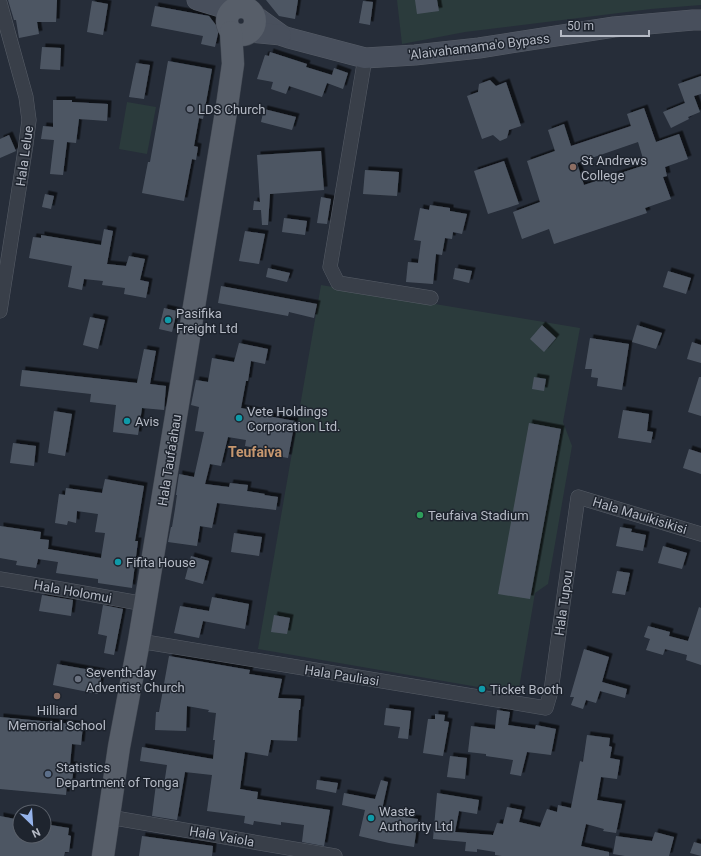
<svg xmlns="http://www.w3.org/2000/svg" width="701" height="856" font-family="Roboto,sans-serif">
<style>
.green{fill:#2b3b3c}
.building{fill:#4e5764;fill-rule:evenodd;filter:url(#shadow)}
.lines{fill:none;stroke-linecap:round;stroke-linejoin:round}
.street-casing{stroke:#575d67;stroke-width:15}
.secondary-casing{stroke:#575d67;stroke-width:21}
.primary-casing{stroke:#424852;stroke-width:23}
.street{stroke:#393f49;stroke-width:14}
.secondary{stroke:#484f5c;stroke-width:20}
.primary{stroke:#575e69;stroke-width:22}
.worship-dot{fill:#6b7280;stroke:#1e242e;stroke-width:1.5}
.education-dot{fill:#8d6e63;stroke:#1e242e;stroke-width:1.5}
.culture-dot{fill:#0f9aa8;stroke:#1e242e;stroke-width:1.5}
.leisure-dot{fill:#2e9e5b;stroke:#1e242e;stroke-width:1.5}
.service-dot{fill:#5c6f8a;stroke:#1e242e;stroke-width:1.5}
.labels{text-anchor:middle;stroke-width:3;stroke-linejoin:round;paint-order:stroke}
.street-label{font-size:13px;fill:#b5bac5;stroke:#1e242e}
.poi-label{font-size:13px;fill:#b5bac5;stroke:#1e242e;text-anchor:start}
.neighbourhood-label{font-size:14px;font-weight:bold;fill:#c6976f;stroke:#1e242e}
</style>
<defs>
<filter id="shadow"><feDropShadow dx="3.5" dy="-3.5" stdDeviation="0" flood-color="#0009"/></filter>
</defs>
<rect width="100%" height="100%" fill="#262d39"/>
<g class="green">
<polygon points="397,0 701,0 701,5 651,9 465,32 402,44"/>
<polygon points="127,102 156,107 147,154 119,149"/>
<polygon points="321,285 580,328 563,422 572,446 548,584 535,593 518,694 258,649"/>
</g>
<g class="building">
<polygon points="8,0 57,0 56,22 37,22 39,34 19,38 16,20 14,20"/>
<polygon points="266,0 298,0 295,19 279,16"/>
<polygon points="415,0 437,0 439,11 417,14"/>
<polygon points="92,1 108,4 103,35 87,32"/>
<polygon points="363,1 373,2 370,25 359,23"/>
<polygon points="155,6 209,16 219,29 215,47 201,44 203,36 151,26"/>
<polygon points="42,47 61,48 60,70 40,69"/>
<polygon points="270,52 307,64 306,67 332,75 334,68 348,73 343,89 327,83 322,97 289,86 286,94 271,89 273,82 257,79 265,55 269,56"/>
<polygon points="168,61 212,69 203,119 199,118 194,146 198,147 196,160 192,159 184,201 142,193 148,162 150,162"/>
<polygon points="136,63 150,65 144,99 129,97"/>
<polygon points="701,76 701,94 694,96 700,112 688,117 689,119 671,128 663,112 685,103 678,84"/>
<polygon points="490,80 496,86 506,82 521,126 509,130 507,138 500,141 493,135 482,139 467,96 478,92 479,84"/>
<polygon points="53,100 72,100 72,102 108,104 107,121 79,119 76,143 67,142 63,175 50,174 54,140 41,139 43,126 53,127"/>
<path d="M644,108L656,142L679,134L688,159L665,167L667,176L663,177L671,199L645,208L647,213L554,244L549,229L522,239L513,212L540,202L527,161L555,151L548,130L564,124L571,146L631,126L627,114ZM638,142L645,165L584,185L577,163Z"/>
<polygon points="264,109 296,117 292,130 261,122"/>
<polygon points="9,135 16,151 0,158 0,139"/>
<polygon points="321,151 324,190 270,194 268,225 262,225 261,210 253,210 254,201 260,202 257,155"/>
<polygon points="504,161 519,204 488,214 474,171"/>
<polygon points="365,170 399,172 397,196 363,194"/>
<polygon points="45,194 54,196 51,209 42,207"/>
<polygon points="321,197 331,199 327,224 317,223"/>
<polygon points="430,205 450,208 450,211 467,214 462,234 453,232 452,239 445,238 442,255 436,254 433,284 406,282 408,262 418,263 421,241 414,240 420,208 429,210"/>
<polygon points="284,218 307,221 305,235 282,232"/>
<polygon points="104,229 113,231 107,264 126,266 129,256 145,259 140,280 149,282 146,298 124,294 125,288 102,285 103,281 84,279 82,290 68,287 72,266 29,258 33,237 41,238 41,235 101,245"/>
<polygon points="245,231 265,234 259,264 239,261"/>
<polygon points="268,268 290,273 287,282 266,277"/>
<polygon points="455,268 472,271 469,283 453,279"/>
<polygon points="668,271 691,278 686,294 663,287"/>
<polygon points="221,286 317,304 314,318 289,312 288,316 218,303"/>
<polygon points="164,308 177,311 172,332 159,329"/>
<polygon points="90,317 105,320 98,349 83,345"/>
<polygon points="542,325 556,338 544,352 530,339"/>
<polygon points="637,325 662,333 656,349 632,342"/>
<polygon points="590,338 629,344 622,390 597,386 598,378 591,377 592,369 585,369"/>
<polygon points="692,342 701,345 701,363 687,359"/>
<polygon points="239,343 268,349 265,364 251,361 248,381 246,381 241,408 268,413 268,416 295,421 288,458 261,453 262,449 245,446 246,440 228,437 221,466 210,464 205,484 229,487 230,483 248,485 247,491 265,494 264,495 278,497 276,510 217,503 212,528 200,526 197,546 168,542 171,527 172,527 175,509 177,495 176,495 179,474 194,477 204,432 195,431 199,407 191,405 196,380 208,382 212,358 234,362"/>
<polygon points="144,349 156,351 150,384 166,386 164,410 142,408 138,435 113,432 116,405 90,402 91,394 20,386 22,370 137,383"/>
<polygon points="534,377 546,379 544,391 532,389"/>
<polygon points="699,377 701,377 701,416 688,412"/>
<polygon points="623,410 649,414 647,431 653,432 651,443 618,438"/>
<polygon points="54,411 72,414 65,456 48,453"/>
<polygon points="529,423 561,429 530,599 498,594"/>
<polygon points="13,443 36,446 34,466 10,463"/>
<polygon points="689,449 701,453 701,474 683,468"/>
<polygon points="105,479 144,486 135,541 138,541 132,588 98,583 98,579 56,573 58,562 38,559 36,568 16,565 17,561 0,558 0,526 41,532 40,539 49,540 48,549 101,558 105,533 95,532 98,514 77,511 76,523 68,521 67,525 55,523 59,494 65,495 66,488 102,493"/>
<polygon points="620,527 632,529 631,532 646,535 643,551 616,546"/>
<polygon points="234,533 262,537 259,556 231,552"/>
<polygon points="663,546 687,553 682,569 658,563"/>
<polygon points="191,556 209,561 203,584 185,579"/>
<polygon points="617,571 630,573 625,595 612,593"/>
<polygon points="42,595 73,600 71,616 39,611"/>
<polygon points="212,597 249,604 245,629 203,621 199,638 174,633 180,606 209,611"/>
<polygon points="103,605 123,609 114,655 104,653 107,636 98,634"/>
<polygon points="699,607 701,608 701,665 686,660 687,655 665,649 663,655 646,650 650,639 644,637 648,626 670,632 669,636 688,641"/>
<polygon points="274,615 290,618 287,634 271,632"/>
<polygon points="584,649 609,657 602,682 627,689 625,698 600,691 596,703 586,700 583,709 571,705 574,697 570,697"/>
<polygon points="169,656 250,670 249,674 282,679 278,698 301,699 300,710 299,710 297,741 271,740 268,756 245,752 240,789 258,792 257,799 330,810 324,846 302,842 304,825 281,822 281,825 254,821 253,825 244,823 245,816 207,811 212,775 185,772 177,820 152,816 156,784 164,785 167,765 140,761 142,747 213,759 215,740 213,740 216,713 208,712 209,710 187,706 186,731 155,730 156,712 159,712"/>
<polygon points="57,664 102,672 98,694 53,685"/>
<polygon points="386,708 411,711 408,739 398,738 400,727 384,725"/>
<polygon points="497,710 510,712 508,725 535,729 536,725 556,729 551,755 527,752 521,776 510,774 513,760 486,756 486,754 468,752 471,726 495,729"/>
<polygon points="435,714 445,715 444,721 449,722 443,756 423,753 428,719 435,719"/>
<polygon points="0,717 83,725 81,745 72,744 70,765 74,765 72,782 67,782 66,795 0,789"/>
<polygon points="587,735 610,738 609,746 612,747 610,758 620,760 617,779 601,777 597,800 622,804 616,833 603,831 604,829 586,824 581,846 609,852 609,856 502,856 495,855 495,852 477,849 477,852 465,851 466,842 433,839 437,793 479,800 477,814 459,811 455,832 493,835 497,823 503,824 507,807 522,810 519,822 540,827 547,809 557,812 558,805 571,808 580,761 583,762"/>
<polygon points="450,756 467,758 465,779 447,777"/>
<polygon points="317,780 338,783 336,793 316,789"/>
<polygon points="381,780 388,782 381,814 418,819 414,847 389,843 359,836 365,810 342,805 344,793 375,799"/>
<polygon points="0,816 20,820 20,836 44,836 44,824 69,828 68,835 71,836 69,852 65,852 64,856 0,856"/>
<polygon points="655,832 674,837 669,856 625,856 613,854 616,836 652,841"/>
<polygon points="142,836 213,846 212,856 139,856"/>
<polygon points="694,842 701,844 701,856 690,853"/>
</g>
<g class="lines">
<defs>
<g id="street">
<polyline points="0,3 26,97 29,120 26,144 0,311"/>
<polyline points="365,58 330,267 338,283 431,298"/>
<polyline points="0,579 55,588 145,604"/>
<polyline points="139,641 546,708 551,691 565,589 578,497 701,534"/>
<polyline points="109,817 335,856"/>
</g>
<g id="secondary">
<polyline points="197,0 230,10"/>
<polyline points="254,15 283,36 289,38 365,58 415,55 479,48 614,27 693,20 701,20"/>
<polyline points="250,32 281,35"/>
</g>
<g id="primary">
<circle cx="241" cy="21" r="14"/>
<polyline points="103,856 119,747 139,641 227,106 233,64 231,32"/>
</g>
</defs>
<use href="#street" class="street-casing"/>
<use href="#secondary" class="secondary-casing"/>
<use href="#primary" class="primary-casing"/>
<use href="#street" class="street"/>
<use href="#secondary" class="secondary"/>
<use href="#primary" class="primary"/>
</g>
<g class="worship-dot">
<circle cx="190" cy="109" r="4"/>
<circle cx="78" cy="679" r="4"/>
</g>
<g class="education-dot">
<circle cx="573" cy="167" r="4"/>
<circle cx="57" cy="696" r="4"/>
</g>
<g class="culture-dot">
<circle cx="168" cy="320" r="4"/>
<circle cx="239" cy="418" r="4"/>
<circle cx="127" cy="421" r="4"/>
<circle cx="118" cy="562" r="4"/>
<circle cx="482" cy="689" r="4"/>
<circle cx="371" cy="818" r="4"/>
</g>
<circle class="leisure-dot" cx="420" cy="515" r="4"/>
<circle class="service-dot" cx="48" cy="774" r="4"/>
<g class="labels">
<g class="street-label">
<text transform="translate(479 46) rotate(-7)" y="5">'Alaivahamama'o Bypass</text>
<text transform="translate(24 156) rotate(-82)" y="5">Hala Lelue</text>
<text transform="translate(169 460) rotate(-81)" y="5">Hala Taufa'ahau</text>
<text transform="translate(640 515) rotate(17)" y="5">Hala Mauikisikisi</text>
<text transform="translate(73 591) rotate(10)" y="5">Hala Holomui</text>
<text transform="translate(563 603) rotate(-82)" y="5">Hala Tupou</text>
<text transform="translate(342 675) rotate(9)" y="5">Hala Pauliasi</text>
<text transform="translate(222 836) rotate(10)" y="5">Hala Vaiola</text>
</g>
<g class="poi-label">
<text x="198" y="114">LDS Church</text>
<text x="581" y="165">St Andrews<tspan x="581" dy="15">College</tspan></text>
<text x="176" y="318">Pasifika<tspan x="176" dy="15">Freight Ltd</tspan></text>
<text x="247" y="416">Vete Holdings<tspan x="247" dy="15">Corporation Ltd.</tspan></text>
<text x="135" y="426">Avis</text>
<text x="428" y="520">Teufaiva Stadium</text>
<text x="126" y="567">Fifita House</text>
<text x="86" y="677">Seventh-day<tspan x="86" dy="15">Adventist Church</tspan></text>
<text x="490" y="694">Ticket Booth</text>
<text x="57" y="715" text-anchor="middle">Hilliard<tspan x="57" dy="15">Memorial School</tspan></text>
<text x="56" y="772">Statistics<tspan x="56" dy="15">Department of Tonga</tspan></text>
<text x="379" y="816">Waste<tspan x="379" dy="15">Authority Ltd</tspan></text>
</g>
<g class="neighbourhood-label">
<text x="255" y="457">Teufaiva</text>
</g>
</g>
<g transform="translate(32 824) rotate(155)"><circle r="19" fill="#1e242e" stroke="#5a606a"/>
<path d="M0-3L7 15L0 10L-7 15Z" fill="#95b3ea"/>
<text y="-6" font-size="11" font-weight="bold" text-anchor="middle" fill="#b5bac5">N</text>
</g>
<path d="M561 30v6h88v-6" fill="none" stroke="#b5bac5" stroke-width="2"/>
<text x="567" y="30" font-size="12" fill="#b5bac5" stroke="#1e242e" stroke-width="3" paint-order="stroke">50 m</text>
</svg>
